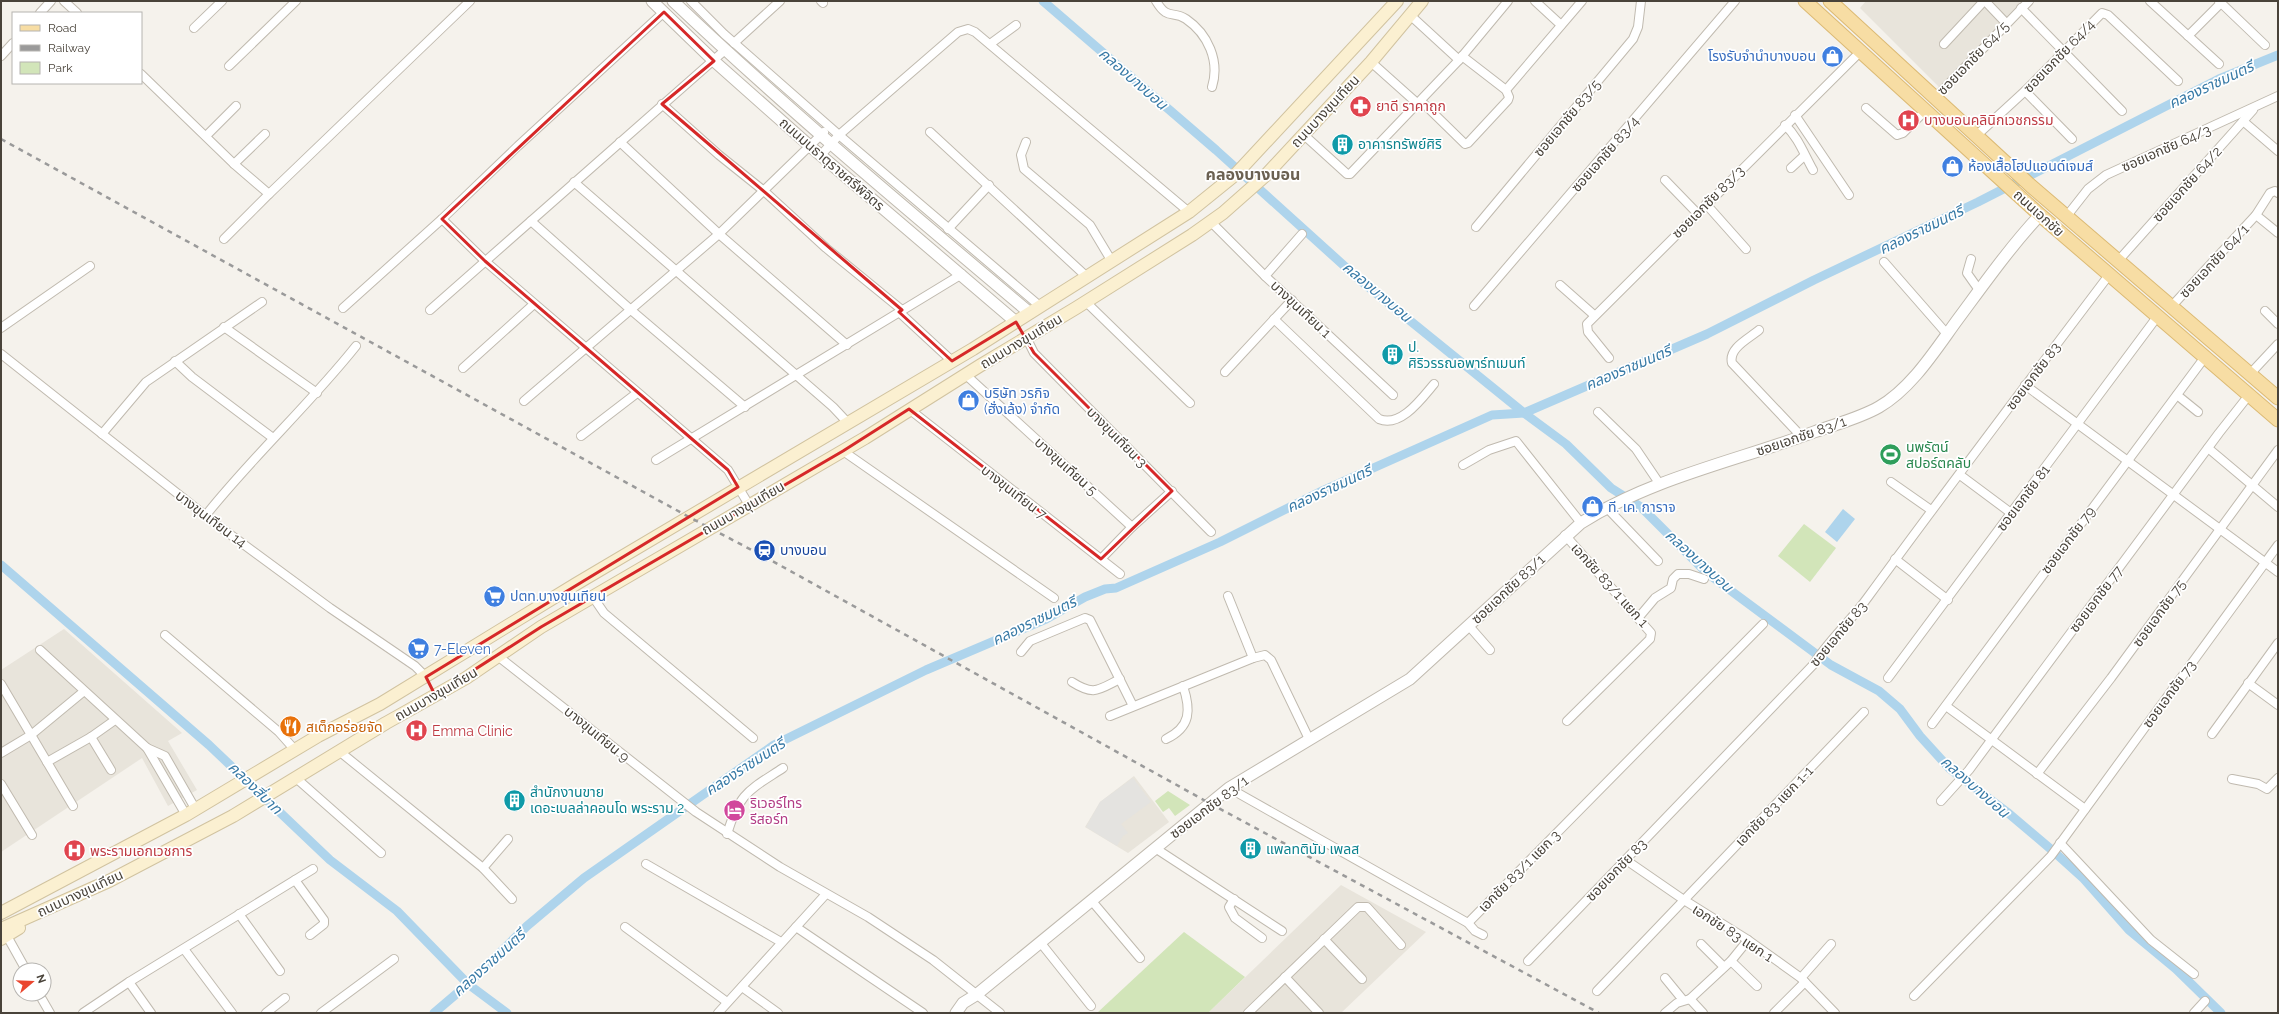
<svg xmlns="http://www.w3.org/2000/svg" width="2279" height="1014" font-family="Raleway,'Noto Sans Thai',sans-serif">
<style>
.residential{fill:#e8e4db}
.green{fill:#d2e5b9}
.parking{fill:#e4e3e0}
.water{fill:#aed4ec}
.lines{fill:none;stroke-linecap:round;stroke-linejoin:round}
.canal{stroke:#aed4ec;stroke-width:9}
.minor-casing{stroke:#c0baaf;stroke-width:10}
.tertiary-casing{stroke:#c0baaf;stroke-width:13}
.secondary-casing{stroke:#d1c3a0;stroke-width:14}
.primary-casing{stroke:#dcba74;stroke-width:15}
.minor{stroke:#fff;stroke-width:8}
.tertiary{stroke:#fff;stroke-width:11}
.secondary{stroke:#fbf0d1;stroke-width:12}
.primary{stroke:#f7dda4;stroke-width:13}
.rail{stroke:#9a9a9a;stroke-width:2.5;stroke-dasharray:5 5;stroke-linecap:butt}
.marked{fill:none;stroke:#d62828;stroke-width:3;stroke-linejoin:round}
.labels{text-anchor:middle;stroke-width:3.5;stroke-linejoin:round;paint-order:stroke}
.shop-label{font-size:14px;fill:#366cbe;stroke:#fff;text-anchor:start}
.street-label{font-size:14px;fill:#49433a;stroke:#fff}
.health-label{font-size:14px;fill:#be3a42;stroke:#fff;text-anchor:start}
.culture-label{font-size:14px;fill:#0d838f;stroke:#fff;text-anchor:start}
.leisure-label{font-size:14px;fill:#27864d;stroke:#fff;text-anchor:start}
.transit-label{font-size:14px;fill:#164399;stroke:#fff;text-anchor:start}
.food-label{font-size:14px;fill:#c56008;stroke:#fff;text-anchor:start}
.hotel-label{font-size:14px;fill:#b23c85;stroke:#fff;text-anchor:start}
.water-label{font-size:15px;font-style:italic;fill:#387aa6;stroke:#fff}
.quarter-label{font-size:16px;font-weight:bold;fill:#6b6152;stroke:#fff}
</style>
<rect width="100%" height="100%" fill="#f5f2ec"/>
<g class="residential">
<polygon points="1866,1 2029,1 1945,93 1860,8"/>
<polygon points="64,629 182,733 168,741 197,790 168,806 142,758 1,852 1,670"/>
<polygon points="1134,776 1169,822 1128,853 1085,827 1100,802"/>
<polygon points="1341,885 1426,932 1341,1013 1208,1013"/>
</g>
<g class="green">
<polygon points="1804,524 1836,548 1810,582 1778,556"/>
<polygon points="1168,791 1190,805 1175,816 1169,808 1163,812 1155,801"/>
<polygon points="1184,932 1245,977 1208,1013 1097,1013"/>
</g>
<polygon class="parking" points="1133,778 1151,802 1121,824 1128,833 1123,836 1117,846 1086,827 1100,802"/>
<polygon class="water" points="1843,509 1855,519 1837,542 1825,532"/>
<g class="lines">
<g class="canal">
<polyline points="1043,1 1216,150 1361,281 1524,413 1566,444 1611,488 1641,507 1707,573 1831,665 1879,691 1900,709 1920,736 1950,769 2007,812 2053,851 2084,879 2129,930 2176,969 2221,1013"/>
<polyline points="1,565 209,745 330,860 397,911 468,984 507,1013"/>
<polyline points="434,1013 468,984 527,926 584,878 774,745 926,670 1046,619 1085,597 1105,589 1116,588 1220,542 1324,490 1492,415 1524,413 1707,334 1814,280 1978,202 2219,79 2278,55"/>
</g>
<defs>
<g id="minor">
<polyline points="64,1 77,13"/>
<polyline points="691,1 724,34 839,135 1041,307"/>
<polyline points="821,1 823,3"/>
<path d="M1156,1C1168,21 1172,10 1186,19C1208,34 1220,61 1212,87"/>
<polyline points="1535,1 1561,25"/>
<polyline points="1985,1 2006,23"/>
<polyline points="2150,1 2219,64"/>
<polyline points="2219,1 2265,45"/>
<polyline points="2021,8 2122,111"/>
<polyline points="40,13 51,1"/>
<polyline points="1410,15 1459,60"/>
<polyline points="194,28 222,1"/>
<polyline points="2188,36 2221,3"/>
<polyline points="734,43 780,1"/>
<polyline points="990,44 1016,25"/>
<polyline points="1944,44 1984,1"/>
<polyline points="1,56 13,43"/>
<polyline points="1462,56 1506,90"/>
<polyline points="1371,62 1418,104"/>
<polyline points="229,66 296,1"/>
<polyline points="141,74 234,164 269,194 470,1"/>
<polyline points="2025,91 2072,139"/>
<polyline points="1935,98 2029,1"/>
<polyline points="1421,101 1465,144 1468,143 1508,100 1509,97 1506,90 1582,1"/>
<polyline points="662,104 719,155 764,191 826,248 902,310"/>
<polyline points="1866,108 1897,135 1903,133 1925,111"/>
<polyline points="1795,115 1849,195"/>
<polyline points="2243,121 2278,151"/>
<path d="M1785,125C1798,137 1804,154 1813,170"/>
<polyline points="930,132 1087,277"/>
<polyline points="1304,135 1347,174 1350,174 1459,60 1508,1"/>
<polyline points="206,136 236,106"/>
<polyline points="1976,136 2025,91 2102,13 2108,15 2178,81"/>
<polyline points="620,142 719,234 847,345"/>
<polyline points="1026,142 1021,155 1024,169 1090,225 1111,260"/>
<polyline points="821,155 839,135 958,32 968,29 975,32 1189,212"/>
<polyline points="234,164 265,134"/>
<polyline points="1791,168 1804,156"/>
<polyline points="1665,180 1697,213"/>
<polyline points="574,182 833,407 848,423"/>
<polyline points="1706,204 1746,249"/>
<polyline points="2256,215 2278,233"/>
<polyline points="2066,217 2088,189 2106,175 2278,96"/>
<polyline points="442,219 485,261 728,470 749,505"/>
<polyline points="531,221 631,310 745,407"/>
<polyline points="1211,222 1265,276 1393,395"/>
<polyline points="1476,227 1633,39 1638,27 1641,1"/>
<polyline points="948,229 989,185"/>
<polyline points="224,239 269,194"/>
<polyline points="1971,259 1967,273 1979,290"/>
<polyline points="2118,261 2253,110"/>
<polyline points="1884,262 1947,334"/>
<polyline points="1265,276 1302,234"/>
<polyline points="1560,285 1594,315"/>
<polyline points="1086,302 1190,403"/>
<polyline points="1474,306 1735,1"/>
<polyline points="2171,307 2256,215 2270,193 2275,191 2278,193"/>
<polyline points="343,308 442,219 518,146 664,12"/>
<polyline points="430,310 725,50"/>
<polyline points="2265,311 2278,324"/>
<polyline points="899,312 952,361"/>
<path d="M1274,319L1379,419C1401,428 1422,398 1434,384"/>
<polyline points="224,327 317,393"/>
<polyline points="1,328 90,266"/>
<path d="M1759,330C1750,338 1728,348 1732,363L1802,437"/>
<polyline points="1027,339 1034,353 1211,532"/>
<polyline points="1,354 216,524 330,608 415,666 426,677"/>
<polyline points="1609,358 1588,332 1587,324 1860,52"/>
<polyline points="175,361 192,377 273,438"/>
<polyline points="463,368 534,304"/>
<polyline points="1225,372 1292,300"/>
<polyline points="2250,374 2278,344"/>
<polyline points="966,375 1132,527 1101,559"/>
<polyline points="2025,385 2278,572"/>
<polyline points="2177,395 2198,412"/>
<polyline points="524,401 719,234 824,132"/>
<polyline points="909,409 1120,574"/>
<polyline points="1598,412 1636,449 1659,483"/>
<polyline points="102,434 146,382 262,302"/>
<polyline points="581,436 637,393"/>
<polyline points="2208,448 2278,507"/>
<polyline points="843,451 1054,598"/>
<polyline points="656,460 962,274"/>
<polyline points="1463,465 1489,450 1516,441 1581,523"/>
<polyline points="1960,475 2011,513"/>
<polyline points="1891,482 1931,510"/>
<polyline points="1607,508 1658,561"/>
<path d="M206,515C253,456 309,405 356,346"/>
<polyline points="1132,527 1172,491"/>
<polyline points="1565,535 1651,633 1650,639 1567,721"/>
<polyline points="1895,559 1948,600"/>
<polyline points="1228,596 1253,658"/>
<polyline points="593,597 604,613 753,738"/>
<polyline points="1639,617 1655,598 1671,588 1673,579 1678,574 1689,574 1704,579"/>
<polyline points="1469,626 1490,650"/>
<polyline points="165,635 279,732 295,750"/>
<polyline points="40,650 147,748 165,756 196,810"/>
<polyline points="1021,652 1030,641 1085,618 1090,620 1133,706"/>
<polyline points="499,657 696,812 780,867 868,917 933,960 1000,1013"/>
<polyline points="1888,678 2157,317"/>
<path d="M1072,682C1094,696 1098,690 1120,679"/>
<polyline points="2248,683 2278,705"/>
<polyline points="1,684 73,806"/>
<polyline points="1946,706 2085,809"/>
<polyline points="1110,716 1253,658 1265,655 1271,660 1309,739"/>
<polyline points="1932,724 2205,357"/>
<polyline points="2212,734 2278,643"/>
<polyline points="91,737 111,770"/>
<path d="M1166,739C1191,727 1191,710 1183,686"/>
<polyline points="147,748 186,815"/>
<polyline points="339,751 483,868 512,899"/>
<polyline points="1,753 31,735 83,692"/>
<polyline points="47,762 91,737 115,720"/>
<polyline points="2037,774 2111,678 2278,450"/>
<polyline points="296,778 381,853"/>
<polyline points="2232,779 2258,784 2267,789 2278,778"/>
<polyline points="1,784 32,835"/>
<polyline points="1229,788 1468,923 1475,931 1483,935"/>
<polyline points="1941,801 1969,770 2219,433 2249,395"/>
<path d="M727,834C740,792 748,791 783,768"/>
<polyline points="2060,843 2151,940 2194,974"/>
<polyline points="1155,848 1282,931"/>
<polyline points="1626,860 1684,900 1748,940 1801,978 1835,1013"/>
<polyline points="646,864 781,942"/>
<polyline points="483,868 508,839"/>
<polyline points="295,880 324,920 324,924 310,935"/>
<polyline points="1234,899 1229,907 1235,918 1262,938"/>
<polyline points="1091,900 1140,958"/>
<polyline points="239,914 280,971"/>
<polyline points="1468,923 1763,624"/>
<polyline points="625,927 727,1002"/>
<polyline points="796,927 923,1013"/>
<polyline points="7,936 26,970"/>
<polyline points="1324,939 1362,979"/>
<polyline points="1040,942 1091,1006"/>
<polyline points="1701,944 1724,967"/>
<polyline points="184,949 232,1013"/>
<path d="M1528,961L1813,665C1829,640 1851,621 1868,597C1947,489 2028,382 2109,275"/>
<polyline points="1731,961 1757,986"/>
<polyline points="1285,977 1319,1013"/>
<polyline points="1665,978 1683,1000"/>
<polyline points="1801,978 1831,944"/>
<polyline points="129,982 151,1013"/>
<polyline points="742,987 778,1013"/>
<polyline points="1597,991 1864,712"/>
<polyline points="39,994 50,1013"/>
<polyline points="1914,996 2051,856 2278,545"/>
<polyline points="1690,999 1731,961 1748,940"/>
<polyline points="83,1013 129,982 313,869"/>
<polyline points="266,1013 285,998"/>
<polyline points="321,1013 394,959"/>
<polyline points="718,1013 826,894"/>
<polyline points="1248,1013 1358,907 1367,907 1401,945"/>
<polyline points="1665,1013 1677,1003 1690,999 1703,1013"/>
<polyline points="1774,1013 1805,982"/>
<polyline points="2194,1013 2205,1001"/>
</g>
<g id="tertiary">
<polyline points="652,1 714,61 811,147 1016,322"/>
<path d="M673,1C788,110 909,211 1030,313"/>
<path d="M956,1013L963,1003L976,995L1229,788L1410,679L1581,523C1652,478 1736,461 1814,432C1836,424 1860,418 1879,407C1912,388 1936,349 1958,319C1984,284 2010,247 2040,215"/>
</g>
<g id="secondary">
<polyline points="1,913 186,815 318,736 380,704 576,584 973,349 1189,212 1236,174 1397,1"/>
<polyline points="1,929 109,881 233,816 386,723 466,678 541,627 865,438 981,365 1076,308 1192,235 1223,213 1266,175 1371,62 1422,1"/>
<polyline points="1,939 19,928"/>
</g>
<g id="primary">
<polyline points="1805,1 2040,215 2278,420"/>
<polyline points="1830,1 2031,186 2278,398"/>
</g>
</defs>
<use href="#minor" class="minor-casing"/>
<use href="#tertiary" class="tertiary-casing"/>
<use href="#secondary" class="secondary-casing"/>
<use href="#primary" class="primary-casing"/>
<use href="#minor" class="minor"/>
<use href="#tertiary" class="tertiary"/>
<use href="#secondary" class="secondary"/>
<use href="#primary" class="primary"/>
<polyline class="rail" points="1,139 689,517 765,557 1211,804 1599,1013"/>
</g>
<path class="marked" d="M664,12L714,61L662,104L902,310L899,312L952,361L1016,322L1034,353L1172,491L1101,559L909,409L843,451L541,627L435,695L426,677L738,487L728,470L485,261L442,219Z"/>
<defs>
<symbol id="shop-disc" viewBox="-11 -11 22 22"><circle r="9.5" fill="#3f7fe0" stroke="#fff"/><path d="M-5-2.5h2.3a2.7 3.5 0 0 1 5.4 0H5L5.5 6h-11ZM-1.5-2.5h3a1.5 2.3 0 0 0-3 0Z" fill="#fff"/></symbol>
<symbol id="pharmacy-disc" viewBox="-11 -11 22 22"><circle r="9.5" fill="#e0444e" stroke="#fff"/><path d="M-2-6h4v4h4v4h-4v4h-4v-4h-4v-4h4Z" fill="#fff"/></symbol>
<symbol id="hospital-disc" viewBox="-11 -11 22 22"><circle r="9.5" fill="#e0444e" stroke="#fff"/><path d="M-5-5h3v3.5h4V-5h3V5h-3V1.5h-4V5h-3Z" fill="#fff"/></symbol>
<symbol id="building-disc" viewBox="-11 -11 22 22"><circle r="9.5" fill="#0f9aa8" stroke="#fff"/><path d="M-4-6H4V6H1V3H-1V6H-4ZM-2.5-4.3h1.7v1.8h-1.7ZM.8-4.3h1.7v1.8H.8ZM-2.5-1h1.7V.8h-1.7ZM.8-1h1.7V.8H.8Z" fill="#fff"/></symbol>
<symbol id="stadium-disc" viewBox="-11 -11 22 22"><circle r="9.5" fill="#2e9e5b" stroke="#fff"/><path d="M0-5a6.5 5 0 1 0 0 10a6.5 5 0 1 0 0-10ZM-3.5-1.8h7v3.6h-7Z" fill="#fff"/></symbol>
<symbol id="station-disc" viewBox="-11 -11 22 22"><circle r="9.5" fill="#1a4fb4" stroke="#fff"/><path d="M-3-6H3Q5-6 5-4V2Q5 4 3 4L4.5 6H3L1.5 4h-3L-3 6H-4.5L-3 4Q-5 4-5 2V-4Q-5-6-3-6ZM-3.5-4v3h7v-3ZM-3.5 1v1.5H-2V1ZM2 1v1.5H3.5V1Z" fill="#fff"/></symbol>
<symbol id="supermarket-disc" viewBox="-11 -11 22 22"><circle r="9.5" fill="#3f7fe0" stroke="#fff"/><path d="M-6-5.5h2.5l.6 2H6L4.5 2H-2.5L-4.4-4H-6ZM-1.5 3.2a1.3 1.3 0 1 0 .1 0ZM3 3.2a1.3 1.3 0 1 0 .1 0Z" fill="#fff"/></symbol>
<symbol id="restaurant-disc" viewBox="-11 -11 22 22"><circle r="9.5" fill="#e8710a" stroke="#fff"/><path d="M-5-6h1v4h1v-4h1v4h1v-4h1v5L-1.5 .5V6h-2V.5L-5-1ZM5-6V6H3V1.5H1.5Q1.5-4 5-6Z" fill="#fff"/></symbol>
<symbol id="hotel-disc" viewBox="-11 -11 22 22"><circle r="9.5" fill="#d1479c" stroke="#fff"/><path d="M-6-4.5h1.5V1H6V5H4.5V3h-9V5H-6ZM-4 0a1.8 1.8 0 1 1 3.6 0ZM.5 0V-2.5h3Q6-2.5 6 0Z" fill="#fff"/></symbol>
</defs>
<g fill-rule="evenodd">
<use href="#shop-disc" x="1820" y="44" width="25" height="25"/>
<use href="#pharmacy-disc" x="1348" y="94" width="25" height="25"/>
<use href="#hospital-disc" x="1896" y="108" width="25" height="25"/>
<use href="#building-disc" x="1330" y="132" width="25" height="25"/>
<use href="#shop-disc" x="1940" y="154" width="25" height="25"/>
<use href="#building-disc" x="1380" y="342" width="25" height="25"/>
<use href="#shop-disc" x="956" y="388" width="25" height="25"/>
<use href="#stadium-disc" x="1878" y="442" width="25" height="25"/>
<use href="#shop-disc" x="1580" y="494" width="25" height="25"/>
<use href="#station-disc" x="752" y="538" width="25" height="25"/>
<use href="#supermarket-disc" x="482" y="584" width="25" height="25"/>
<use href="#supermarket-disc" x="406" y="636" width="25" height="25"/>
<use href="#restaurant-disc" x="278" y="714" width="25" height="25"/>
<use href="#hospital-disc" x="404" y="718" width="25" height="25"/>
<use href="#building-disc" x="502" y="788" width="25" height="25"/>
<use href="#hotel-disc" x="722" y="798" width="25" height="25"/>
<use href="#building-disc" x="1238" y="836" width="25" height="25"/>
<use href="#hospital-disc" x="62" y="838" width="25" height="25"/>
</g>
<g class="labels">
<g class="shop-label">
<text x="1816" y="61" text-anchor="end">โรงรับจำนำบางบอน</text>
<text x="1968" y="171">ห้องเสื้อโฮปแอนด์เจมส์</text>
<text x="984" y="398">บริษัท วรกิจ<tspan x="984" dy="16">(ฮั่งเล้ง) จำกัด</tspan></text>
<text x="1608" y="512">ที. เค. การาจ</text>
<text x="510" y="601">ปตท.บางขุนเทียน</text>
<text x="434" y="654">7-Eleven</text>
</g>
<g class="street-label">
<text transform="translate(2059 56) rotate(-46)" y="5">ซอยเอกชัย 64/4</text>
<text transform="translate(1973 58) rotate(-46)" y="5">ซอยเอกชัย 64/5</text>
<text transform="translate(1325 111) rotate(-47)" y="5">ถนนบางขุนเทียน</text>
<text transform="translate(1567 118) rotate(-50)" y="5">ซอยเอกชัย 83/5</text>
<text transform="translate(2166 148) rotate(-24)" y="5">ซอยเอกชัย 64/3</text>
<text transform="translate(1605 154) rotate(-49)" y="5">ซอยเอกชัย 83/4</text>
<text transform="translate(832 164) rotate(41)" y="5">ถนนมนธาตุราชศรีพิจิตร</text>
<text transform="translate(2187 184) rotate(-48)" y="5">ซอยเอกชัย 64/2</text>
<text transform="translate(1708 202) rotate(-45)" y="5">ซอยเอกชัย 83/3</text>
<text transform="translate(2039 213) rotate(42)" y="5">ถนนเอกชัย</text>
<text transform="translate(2214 261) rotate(-47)" y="5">ซอยเอกชัย 64/1</text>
<text transform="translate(1301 309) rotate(43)" y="5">บางขุนเทียน 1</text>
<text transform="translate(1021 341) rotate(-31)" y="5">ถนนบางขุนเทียน</text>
<text transform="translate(2033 376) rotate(-53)" y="5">ซอยเอกชัย 83</text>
<text transform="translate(1801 436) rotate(-19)" y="5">ซอยเอกชัย 83/1</text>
<text transform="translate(1117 437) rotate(45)" y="5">บางขุนเทียน 3</text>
<text transform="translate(1066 466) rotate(42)" y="5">บางขุนเทียน 5</text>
<text transform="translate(1014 492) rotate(38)" y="5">บางขุนเทียน 7</text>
<text transform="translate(2023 498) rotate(-53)" y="5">ซอยเอกชัย 81</text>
<text transform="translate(743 508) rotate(-30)" y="5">ถนนบางขุนเทียน</text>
<text transform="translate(211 519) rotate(37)" y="5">บางขุนเทียน 14</text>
<text transform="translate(2068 540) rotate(-53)" y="5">ซอยเอกชัย 79</text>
<text transform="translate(1610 585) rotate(48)" y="5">เอกชัย 83/1 แยก 1</text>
<text transform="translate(1508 589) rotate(-43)" y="5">ซอยเอกชัย 83/1</text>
<text transform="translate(2096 599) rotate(-53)" y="5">ซอยเอกชัย 77</text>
<text transform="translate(2159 613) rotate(-54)" y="5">ซอยเอกชัย 75</text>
<text transform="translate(1838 634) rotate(-50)" y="5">ซอยเอกชัย 83</text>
<text transform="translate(436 694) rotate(-30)" y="5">ถนนบางขุนเทียน</text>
<text transform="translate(2169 694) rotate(-54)" y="5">ซอยเอกชัย 73</text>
<text transform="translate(597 734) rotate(39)" y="5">บางขุนเทียน 9</text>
<text transform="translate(1774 806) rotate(-46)" y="5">เอกชัย 83 แยก 1-1</text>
<text transform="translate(1209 807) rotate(-37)" y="5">ซอยเอกชัย 83/1</text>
<text transform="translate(1616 870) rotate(-46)" y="5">ซอยเอกชัย 83</text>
<text transform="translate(1519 871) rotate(-45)" y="5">เอกชัย 83/1 แยก 3</text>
<text transform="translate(80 893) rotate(-25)" y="5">ถนนบางขุนเทียน</text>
<text transform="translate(1733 933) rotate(33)" y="5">เอกชัย 83 แยก 1</text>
</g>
<g class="health-label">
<text x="1376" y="111">ยาดี ราคาถูก</text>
<text x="1924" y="125">บางบอนคลินิกเวชกรรม</text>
<text x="432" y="736">Emma Clinic</text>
<text x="90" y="856">พระรามเอกเวชการ</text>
</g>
<g class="culture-label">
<text x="1358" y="149">อาคารทรัพย์ศิริ</text>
<text x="1408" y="352">ป.<tspan x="1408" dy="16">ศิริวรรณอพาร์ทเมนท์</tspan></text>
<text x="530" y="797">สำนักงานขาย<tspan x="530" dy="16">เดอะเบลล่าคอนโด พระราม 2</tspan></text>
<text x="1266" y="854">แพลทตินัม เพลส</text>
</g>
<g class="leisure-label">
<text x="1906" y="452">นพรัตน์<tspan x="1906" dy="16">สปอร์ตคลับ</tspan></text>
</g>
<g class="transit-label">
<text x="780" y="555">บางบอน</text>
</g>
<g class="food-label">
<text x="306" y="732">สเต็กอร่อยจัด</text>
</g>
<g class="hotel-label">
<text x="750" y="808">ริเวอร์ไทร<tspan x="750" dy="16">รีสอร์ท</tspan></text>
</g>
<g class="water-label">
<text transform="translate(1133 79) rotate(41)" y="5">คลองบางบอน</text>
<text transform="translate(2211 85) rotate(-25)" y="5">คลองราชมนตรี</text>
<text transform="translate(1921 230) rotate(-26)" y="5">คลองราชมนตรี</text>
<text transform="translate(1377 292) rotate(40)" y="5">คลองบางบอน</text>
<text transform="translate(1628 368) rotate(-23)" y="5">คลองราชมนตรี</text>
<text transform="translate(1329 489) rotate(-25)" y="5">คลองราชมนตรี</text>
<text transform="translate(1699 561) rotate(42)" y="5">คลองบางบอน</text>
<text transform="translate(1034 621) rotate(-26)" y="5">คลองราชมนตรี</text>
<text transform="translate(745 767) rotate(-33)" y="5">คลองราชมนตรี</text>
<text transform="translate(1975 787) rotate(41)" y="5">คลองบางบอน</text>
<text transform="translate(255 788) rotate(44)" y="5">คลองสี่บาท</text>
<text transform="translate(489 963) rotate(-42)" y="5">คลองราชมนตรี</text>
</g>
<g class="quarter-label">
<text x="1253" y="180">คลองบางบอน</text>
</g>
</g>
<rect width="2279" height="1014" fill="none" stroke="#49433a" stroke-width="4"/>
<rect x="12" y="12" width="130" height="72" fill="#ffffff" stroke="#b6b4b0"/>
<rect x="20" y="25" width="20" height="6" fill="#f7dda4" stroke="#b6b4b0"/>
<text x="48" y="32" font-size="12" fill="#49433a">Road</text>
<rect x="20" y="45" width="20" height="6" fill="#9a9a9a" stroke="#b6b4b0"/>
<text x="48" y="52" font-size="12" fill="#49433a">Railway</text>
<rect x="20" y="62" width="20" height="12" fill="#d2e5b9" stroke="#b6b4b0"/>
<text x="48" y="72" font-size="12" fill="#49433a">Park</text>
<g transform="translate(32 982) rotate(71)"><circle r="19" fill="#ffffff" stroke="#b6b4b0"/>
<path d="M0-3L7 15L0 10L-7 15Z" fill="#ea462f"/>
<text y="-6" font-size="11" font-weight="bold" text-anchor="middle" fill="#49433a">N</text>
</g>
</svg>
